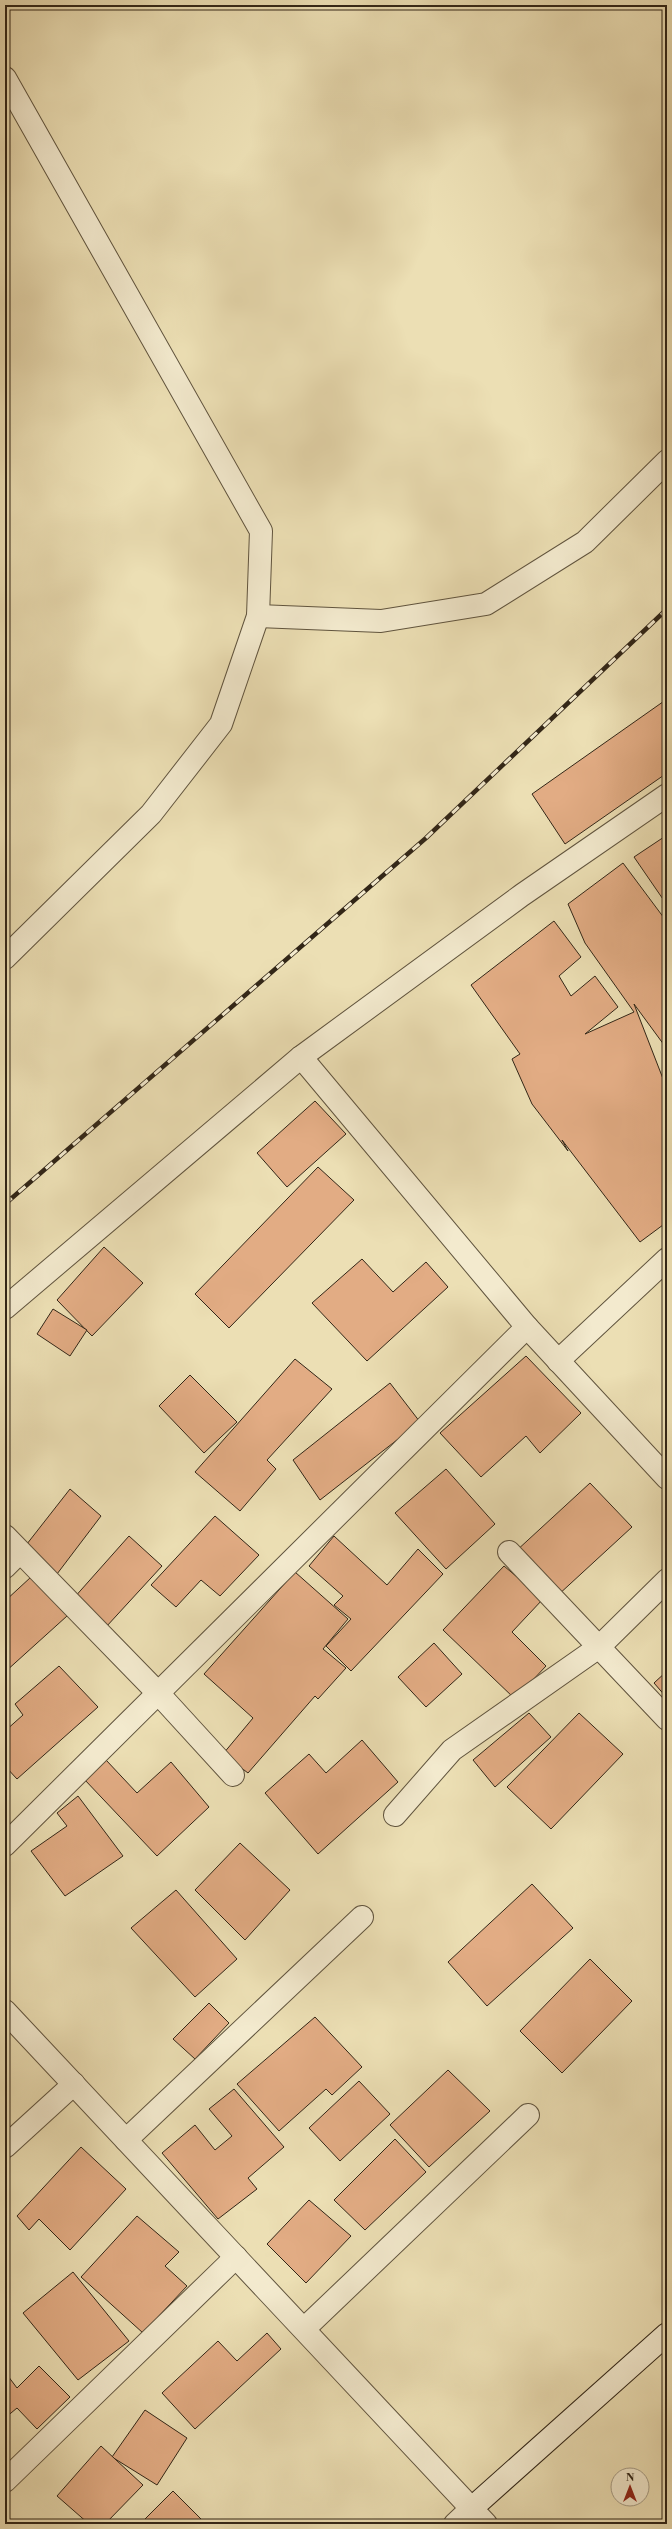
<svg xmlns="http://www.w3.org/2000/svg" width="672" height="2529" font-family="'Libre Bodoni',serif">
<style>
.building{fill:#e2ac84;stroke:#322617}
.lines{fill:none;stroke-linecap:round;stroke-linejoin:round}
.street-casing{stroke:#60543e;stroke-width:24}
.secondary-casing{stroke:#322617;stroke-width:24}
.street{stroke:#f3eace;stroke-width:22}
.secondary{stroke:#f3eace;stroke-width:22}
.rail-casing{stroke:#322617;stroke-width:4.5}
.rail{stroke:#f3eace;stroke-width:3;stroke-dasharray:9;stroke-linecap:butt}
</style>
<rect width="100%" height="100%" fill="#ecdfb4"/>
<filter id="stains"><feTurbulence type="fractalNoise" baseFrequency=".005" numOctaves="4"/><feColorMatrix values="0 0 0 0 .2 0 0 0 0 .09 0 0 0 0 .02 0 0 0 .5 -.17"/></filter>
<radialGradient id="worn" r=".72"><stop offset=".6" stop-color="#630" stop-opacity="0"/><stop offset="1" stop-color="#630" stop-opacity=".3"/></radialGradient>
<g class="building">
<polygon points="667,699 667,773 565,844 532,794"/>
<polygon points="667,835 667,905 634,857"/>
<polygon points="623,863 667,922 667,1049 634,1004 667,1089 667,1222 640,1242 562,1140 568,1151 532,1104 512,1059 520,1054 471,985 554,921 581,957 559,976 571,996 595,976 618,1007 585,1034 634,1012 585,943 568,904"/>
<polygon points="315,1101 346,1134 287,1187 257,1153"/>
<polygon points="318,1167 354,1200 229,1328 195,1294"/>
<polygon points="104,1247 143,1283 92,1336 57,1300"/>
<polygon points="362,1259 393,1292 426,1262 448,1287 367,1361 312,1303"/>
<polygon points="53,1309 87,1330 70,1356 37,1334"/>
<polygon points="526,1356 581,1413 540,1453 526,1436 481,1477 440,1433"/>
<polygon points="295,1359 332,1389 267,1460 276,1469 240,1511 195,1472"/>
<polygon points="190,1375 237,1422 204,1453 159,1406"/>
<polygon points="390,1383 420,1422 320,1500 293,1460"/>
<polygon points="446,1469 495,1524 446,1569 395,1513"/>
<polygon points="590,1483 632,1527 557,1596 515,1552"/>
<polygon points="70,1489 101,1516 57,1574 23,1549"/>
<polygon points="215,1516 259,1555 220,1596 201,1580 176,1607 151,1585"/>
<polygon points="129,1536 162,1566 106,1627 73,1599"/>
<polygon points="334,1536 387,1585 418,1549 443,1574 351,1671 326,1646 351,1619 334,1605 343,1596 309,1566"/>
<polygon points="504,1566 543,1599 512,1632 546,1666 515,1699 443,1630"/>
<polygon points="295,1572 348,1619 323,1649 346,1668 318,1699 315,1696 248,1773 223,1754 253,1718 204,1674"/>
<polygon points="31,1577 67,1616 5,1672 5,1601"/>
<polygon points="434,1643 462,1674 426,1707 398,1677"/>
<polygon points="59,1666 98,1707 17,1779 5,1766 5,1731 23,1715 15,1704"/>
<polygon points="667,1671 667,1698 654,1683"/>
<polygon points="529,1713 551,1737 495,1787 473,1760"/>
<polygon points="579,1713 623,1754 551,1829 507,1787"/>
<polygon points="362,1740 398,1782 318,1854 265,1793 309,1754 326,1773"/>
<polygon points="106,1760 137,1793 171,1762 209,1807 157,1856 84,1779"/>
<polygon points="78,1796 123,1856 65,1896 31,1851 67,1826 57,1813"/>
<polygon points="240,1843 290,1890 245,1940 195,1890"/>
<polygon points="532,1884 573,1928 487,2006 448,1962"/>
<polygon points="176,1890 237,1959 195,1997 131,1928"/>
<polygon points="590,1959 632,2001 562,2073 520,2031"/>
<polygon points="209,2003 229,2023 195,2059 173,2039"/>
<polygon points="315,2017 362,2067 332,2095 326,2089 279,2131 237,2084"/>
<polygon points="448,2070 490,2111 429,2167 390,2125"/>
<polygon points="359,2081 390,2114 340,2161 309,2128"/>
<polygon points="234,2089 284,2147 248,2178 257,2189 218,2219 162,2153 195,2125 215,2150 232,2136 209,2109"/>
<polygon points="395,2139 426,2172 365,2230 334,2200"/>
<polygon points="81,2147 126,2189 70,2250 39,2219 29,2230 17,2216"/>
<polygon points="309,2200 351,2236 306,2283 267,2244"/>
<polygon points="137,2216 179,2252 165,2266 187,2286 143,2333 81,2277"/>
<polygon points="73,2272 129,2341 78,2380 23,2313"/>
<polygon points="267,2333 281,2349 195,2429 162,2393 218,2341 237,2361"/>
<polygon points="39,2366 70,2397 37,2429 17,2408 5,2418 5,2372 17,2388"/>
<polygon points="145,2410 187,2438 157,2485 112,2457"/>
<polygon points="101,2446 143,2485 105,2524 89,2524 57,2496"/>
<polygon points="173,2491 206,2524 140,2524"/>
</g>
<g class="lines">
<defs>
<g id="street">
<polyline points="5,78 261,531 258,616 221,724 151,814 5,958"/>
<polyline points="258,616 381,621 486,604 585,542 667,461"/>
<polyline points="301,1057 527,1327 667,1478"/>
<polyline points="5,1308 301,1057 522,895 667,795"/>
<polyline points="558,1361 667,1259"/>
<polyline points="5,1536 158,1693 233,1775"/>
<polyline points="509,1552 667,1719"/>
<polyline points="5,1567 20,1552"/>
<polyline points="395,1815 452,1750 599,1647 667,1580"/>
<polyline points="5,1845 527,1327"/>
<polyline points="5,2011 486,2524"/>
<polyline points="126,2140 362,1917"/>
<polyline points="5,2147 74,2084"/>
<polyline points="304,2329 528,2115"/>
<polyline points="5,2481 236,2257"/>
<polyline points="455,2524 472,2508"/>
</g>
<polyline id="secondary" points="472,2508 667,2334"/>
</defs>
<use href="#street" class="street-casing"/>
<use href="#secondary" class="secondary-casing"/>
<use href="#street" class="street"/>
<use href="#secondary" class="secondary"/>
<defs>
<polyline id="rail" points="5,1204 426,838 667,609"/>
</defs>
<use href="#rail" class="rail-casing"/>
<use href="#rail" class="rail"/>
</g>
<rect width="672" height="2529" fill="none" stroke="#ecdfb4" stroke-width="20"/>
<rect x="6" y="6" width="660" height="2517" fill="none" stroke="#322617" stroke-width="2"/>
<rect x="10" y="10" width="652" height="2509" fill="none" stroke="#322617"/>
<g transform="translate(630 2487)"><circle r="19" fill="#f3eace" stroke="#a69c85"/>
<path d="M0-3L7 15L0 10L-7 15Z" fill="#8f2418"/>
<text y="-6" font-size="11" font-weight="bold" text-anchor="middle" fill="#322617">N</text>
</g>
<rect width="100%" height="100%" filter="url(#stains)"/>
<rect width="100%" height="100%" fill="url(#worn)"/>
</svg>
